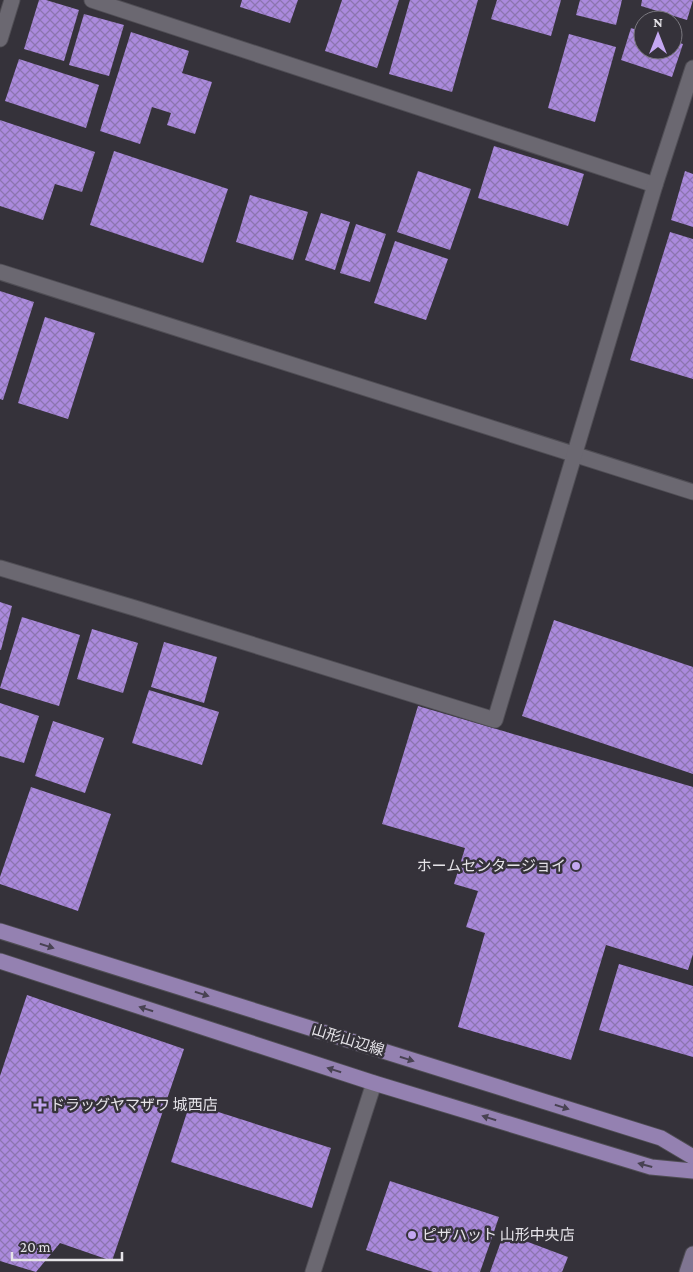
<svg xmlns="http://www.w3.org/2000/svg" width="693" height="1272" font-family="'Crimson Pro','Noto Sans JP',serif">
<style>
.building{fill:url(#building-cross-hatch)}
.lines{fill:none;stroke-linecap:round;stroke-linejoin:round}
.lane-casing{stroke:#504e55;stroke-width:17}
.street-casing{stroke:#504e55;stroke-width:17}
.secondary-casing{stroke:#504e55;stroke-width:17}
.primary-casing{stroke:#504e55;stroke-width:17}
.lane{stroke:#6b6871;stroke-width:15}
.street{stroke:#6b6871;stroke-width:15}
.secondary{stroke:#7f7591;stroke-width:15}
.primary{stroke:#9481b1;stroke-width:15}
.oneway{fill:#484252}
.poi-dot{fill:#c4a7f1;stroke:#35323a;stroke-width:2}
.labels{text-anchor:middle;stroke-width:5;stroke-linejoin:round;paint-order:stroke}
.poi-label{font-size:15px;fill:#e5e3e8;stroke:#35323a;text-anchor:start}
.street-label{font-size:15px;fill:#e5e3e8;stroke:#35323a}
</style>
<defs>
<pattern id="building-cross-hatch" width="8" height="8" patternUnits="userSpaceOnUse" patternTransform="scale(1.25)"><rect width="8" height="8" fill="#ab8add"/><path d="M0 0l8 8M0 8l8-8" fill="none" stroke="#8c75b0"/></pattern>
</defs>
<rect width="100%" height="100%" fill="#35323a"/>
<g class="building">
<polygon points="39,0 46,0 79,10 64,61 24,49"/>
<polygon points="242,0 298,0 290,23 240,7"/>
<polygon points="342,0 399,0 377,68 325,51"/>
<polygon points="410,0 478,0 452,92 389,74"/>
<polygon points="497,0 561,0 551,36 491,19"/>
<polygon points="580,0 622,0 616,25 576,15"/>
<polygon points="642,0 693,0 687,20 641,6"/>
<polygon points="84,14 124,25 109,76 69,65"/>
<polygon points="631,28 643,32 643,50 673,50 673,41 683,44 672,77 621,60"/>
<polygon points="131,32 189,51 182,73 212,82 195,134 167,125 171,113 152,107 140,144 100,131"/>
<polygon points="569,34 616,47 595,122 548,108"/>
<polygon points="19,59 99,85 86,128 5,101"/>
<polygon points="0,120 95,152 82,192 55,184 43,220 0,206"/>
<polygon points="494,146 584,174 568,226 478,198"/>
<polygon points="114,151 228,189 203,263 90,225"/>
<polygon points="418,171 471,189 450,250 397,232"/>
<polygon points="685,171 693,174 693,227 671,220"/>
<polygon points="250,195 308,212 293,260 236,242"/>
<polygon points="321,213 350,222 335,270 305,260"/>
<polygon points="356,224 386,234 370,282 340,273"/>
<polygon points="670,232 693,239 693,379 630,360"/>
<polygon points="395,241 448,259 426,320 374,303"/>
<polygon points="0,291 34,302 3,400 0,399"/>
<polygon points="45,317 95,333 68,419 18,403"/>
<polygon points="0,602 12,606 1,650 0,650"/>
<polygon points="22,617 80,635 59,706 0,688"/>
<polygon points="554,620 693,667 693,774 522,716"/>
<polygon points="92,629 138,643 123,693 77,679"/>
<polygon points="164,642 217,657 204,703 151,687"/>
<polygon points="149,690 219,712 202,765 132,743"/>
<polygon points="0,703 39,716 24,763 0,756"/>
<polygon points="418,706 693,787 693,954 688,970 606,945 571,1060 458,1027 485,933 466,927 478,891 454,884 465,848 382,824"/>
<polygon points="53,721 104,738 85,793 35,776"/>
<polygon points="31,787 111,814 78,911 0,884 0,877"/>
<polygon points="619,964 693,986 693,1057 599,1030"/>
<polygon points="27,995 184,1049 112,1261 60,1243 36,1272 0,1261 0,1076"/>
<polygon points="190,1103 331,1148 312,1208 171,1162"/>
<polygon points="390,1181 499,1217 480,1272 433,1272 366,1250"/>
<polygon points="504,1233 568,1257 562,1272 490,1272"/>
</g>
<g class="lines">
<defs>
<g id="lane">
<polyline points="92,0 655,185"/>
<polyline points="0,272 693,492"/>
<polyline points="0,568 138,609 495,720 655,185 693,68"/>
<polyline points="313,1272 374,1083"/>
</g>
<polyline id="street" points="0,39 12,0"/>
<polyline id="secondary" points="687,1272 693,1254"/>
<g id="primary">
<polyline points="0,931 661,1138 693,1157"/>
<polyline points="0,961 374,1083 651,1167 693,1171"/>
</g>
</defs>
<use href="#lane" class="lane-casing"/>
<use href="#street" class="street-casing"/>
<use href="#secondary" class="secondary-casing"/>
<use href="#primary" class="primary-casing"/>
<use href="#lane" class="lane"/>
<use href="#street" class="street"/>
<use href="#secondary" class="secondary"/>
<use href="#primary" class="primary"/>
</g>
<defs><path id="oneway-solid" d="M-6-.8H1V-3.2L6.5 0L1 3.2V.8H-6Z" transform="scale(1.25)"/></defs>
<g class="oneway">
<use href="#oneway-solid" transform="translate(47 946) rotate(17)"/>
<use href="#oneway-solid" transform="translate(202 994) rotate(17)"/>
<use href="#oneway-solid" transform="translate(146 1009) rotate(-162)"/>
<use href="#oneway-solid" transform="translate(407 1059) rotate(17)"/>
<use href="#oneway-solid" transform="translate(334 1070) rotate(-162)"/>
<use href="#oneway-solid" transform="translate(562 1107) rotate(17)"/>
<use href="#oneway-solid" transform="translate(489 1118) rotate(-163)"/>
<use href="#oneway-solid" transform="translate(645 1165) rotate(-165)"/>
</g>
<g class="poi-dot">
<circle cx="576" cy="866" r="5"/>
<path d="M37.5 1097.5h5v5h5v5h-5v5h-5v-5h-5v-5h5z"/>
<circle cx="412" cy="1235" r="5"/>
</g>
<g class="labels">
<g class="poi-label">
<text x="566" y="871" text-anchor="end">ホームセンタージョイ</text>
<text x="50" y="1110">ドラッグヤマザワ 城西店</text>
<text x="422" y="1240">ピザハット 山形中央店</text>
</g>
<g class="street-label">
<text transform="translate(348 1040) rotate(17)" y="5">山形山辺線</text>
</g>
</g>
<g transform="translate(658 35)"><circle r="24" fill="#35323a" stroke="#7b7980"/>
<path d="M0-4L9 19L0 12L-9 19Z" fill="#c4a7f1"/>
<text y="-8" font-size="14" font-weight="bold" text-anchor="middle" fill="#e5e3e8">N</text>
</g>
<path d="M12 1252v8h110v-8" fill="none" stroke="#e5e3e8" stroke-width="2.5"/>
<text x="20" y="1252" font-size="15" fill="#e5e3e8" stroke="#35323a" stroke-width="4" paint-order="stroke">20 m</text>
</svg>
